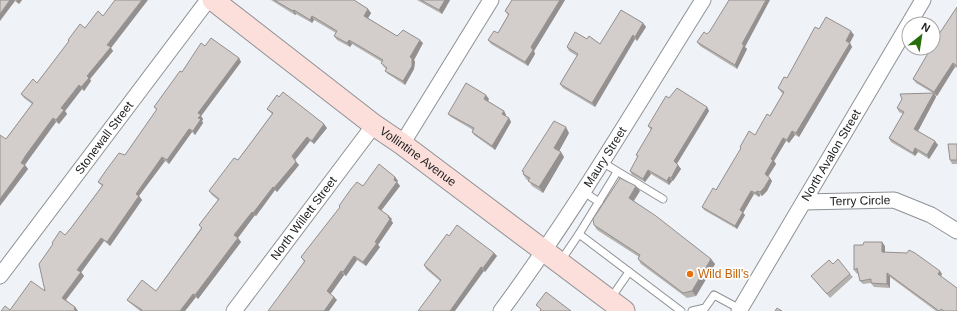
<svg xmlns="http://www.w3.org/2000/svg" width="957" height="311" font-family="Helvetica,sans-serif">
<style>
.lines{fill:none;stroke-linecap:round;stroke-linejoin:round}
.lane-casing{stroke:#8e9195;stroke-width:9}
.street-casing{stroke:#8e9195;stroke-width:17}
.secondary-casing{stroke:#8e9195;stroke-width:23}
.lane{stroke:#fff;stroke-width:7}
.street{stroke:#fff;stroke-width:15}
.secondary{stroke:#fcdeda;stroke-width:21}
.wall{fill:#b5b1af}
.shaded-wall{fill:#94908f}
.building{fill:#d3cecc;stroke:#94908f}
.food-dot{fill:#e8710a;stroke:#fff;stroke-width:1.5}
.labels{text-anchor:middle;stroke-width:3.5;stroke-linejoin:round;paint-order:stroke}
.street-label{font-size:12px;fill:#202122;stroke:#fff}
.food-label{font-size:12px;fill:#c56008;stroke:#fff;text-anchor:start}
</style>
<rect width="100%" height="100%" fill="#eff3f7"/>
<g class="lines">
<defs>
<g id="lane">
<polyline points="602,162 663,199"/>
<polyline points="584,192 599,202"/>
<polyline points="579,234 617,172"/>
<polyline points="560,262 579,234 681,311"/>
<polyline points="611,298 629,272"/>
<polyline points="692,311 705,308 714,295 740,309"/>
</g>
<g id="street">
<polyline points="402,144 491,0"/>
<path id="s1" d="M804,202L894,200L931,215L957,231"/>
<path id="s2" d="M0,276L208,0"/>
<path id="s3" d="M234,311L374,125"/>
<path id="s4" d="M501,311C575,211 637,105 703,0"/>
<path id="s5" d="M739,311L923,0"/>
</g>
<g id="secondary">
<path id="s6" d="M213,0L374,125L402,144L624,311"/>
</g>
</defs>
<use href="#lane" class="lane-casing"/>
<use href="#street" class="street-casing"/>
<use href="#secondary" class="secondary-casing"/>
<use href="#lane" class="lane"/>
<use href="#street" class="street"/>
<use href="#secondary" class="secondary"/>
</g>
<g class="wall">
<polygon points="0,0 22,0 19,4 15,1"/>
<polygon points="271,0 354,0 368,9 371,13 368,18 397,36 423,43 414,60 415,62 414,69 405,85 388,74 385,71 386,69 384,67 381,63 382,62 352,44 350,47 337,40 334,36 336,33 314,20 312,23 296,14 295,15"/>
<polygon points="417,0 450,0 442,14"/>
<polygon points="512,0 565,0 534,51 535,54 528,66 491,44 488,40 498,33 508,15 505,11"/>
<polygon points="957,7 957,68 955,67 937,96 935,95 936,97 918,131 938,145 929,159 918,152 915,156 891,142 889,138 903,114 899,112 897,108 933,93 916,83 913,79"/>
<polygon points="643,23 646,27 637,41 635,39 595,107 563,88 560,84 577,56 569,51 567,47 587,39 600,44"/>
<polygon points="819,29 854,35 850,43 852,47 799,137 795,135 789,143 786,141 774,161 776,164 768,177 772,181 767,191 762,196 760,195 759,197 754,194 743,213 745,215 737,229 704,210 702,207 716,190 741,149 740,147 755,135 770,116 783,94 781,92 778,88 787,78"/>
<polygon points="707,34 745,47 747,49 737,69 700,46 697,42"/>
<polygon points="68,40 111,48 113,51 90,79 91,81 84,91 82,89 65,111 67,114 59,124 56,122 29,159 25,165 28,169 10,193 6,139 32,104 24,98 21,94 37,83 69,42"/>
<polygon points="205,46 239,58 241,62 201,116 203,119 202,121 203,123 195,135 192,132 169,164 165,161 139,196 142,200 110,246 104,241 81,272 84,276 66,300 75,307 78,311 10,310 45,291 53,244 52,243 65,235 71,228 102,186 98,182 125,155 157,110 154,107"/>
<polygon points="669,98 707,107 709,111 677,164 681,169 673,181 672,181 669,185 651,174 645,182 632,175 630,171 638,157 636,155 651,130 648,126"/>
<polygon points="489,99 488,101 504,111 506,115 505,116 509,118 511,122 495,150 474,135 472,132 473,130 451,117 448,114"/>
<polygon points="267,109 327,128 314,144 310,141 295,160 299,165 277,192 275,190 256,216 255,215 238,238 241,242 198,299 196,297 185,311 140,311 130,303 127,300 156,291 201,228 199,225 218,200 212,195 209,191 238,160 272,114"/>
<polygon points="569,133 559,151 564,157 543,193 532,186 529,181 526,179 523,174 524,172 522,171"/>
<polygon points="957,144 957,164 952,164 950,160"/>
<polygon points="395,177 398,181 397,182 400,186 381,211 392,219 391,220 393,223 378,245 380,247 366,266 357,260 346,276 344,275 330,294 334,297 337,300 286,287 304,262 301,257 340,208 339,206 363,186"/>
<polygon points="640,191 634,201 711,259 715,264 696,296 687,298 641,264 638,259 639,257 597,230 594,225"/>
<polygon points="885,246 885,252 942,274 941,276 957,311 936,311 890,277 890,288 874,287 871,283 863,284 860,281 858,273 857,274 854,270"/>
<polygon points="494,253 497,256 485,272 484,271 440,281 426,269 424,265"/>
<polygon points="833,264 850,274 853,277 830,298 811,276"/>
</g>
<g class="shaded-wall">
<polygon points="10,0 14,0 15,1 0,21 0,14"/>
<polygon points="17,0 22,0 19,4 16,1"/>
<polygon points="142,0 148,0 111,48 113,51 90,79 91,81 84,91 81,87 87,76 107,45"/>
<polygon points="445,0 450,0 442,14 439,10"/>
<polygon points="560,0 565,0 534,51 535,54 528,66 525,62 531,47"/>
<polygon points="766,0 770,0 745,47 747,49 737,69 735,65 742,44"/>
<polygon points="368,9 371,13 367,20 364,16"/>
<polygon points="294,10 296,14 295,15 293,11"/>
<polygon points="312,16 314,20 312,23 310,20"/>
<polygon points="643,23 646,27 637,41 635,37"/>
<polygon points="851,31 854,35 849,44 846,41"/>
<polygon points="633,35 635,39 595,107 592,103"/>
<polygon points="349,40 352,44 350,47 347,43"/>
<polygon points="420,40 423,43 414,60 415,62 414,69 405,85 403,81 410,57"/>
<polygon points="850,43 852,47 799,137 796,133"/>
<polygon points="239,58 241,62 201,116 203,119 202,121 203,123 195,135 193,131 198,118 198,113"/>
<polygon points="953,63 955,67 937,96 934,92"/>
<polygon points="79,85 82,89 65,111 67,114 59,124 56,120 61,108"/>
<polygon points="934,93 936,97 917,133 914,129"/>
<polygon points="486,95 489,99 487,103 484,99"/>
<polygon points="707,107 709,111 676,165 674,161"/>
<polygon points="504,111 506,115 504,118 502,114"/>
<polygon points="53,118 56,122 29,159 24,166 21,163 26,155"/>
<polygon points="509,118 511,122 495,150 492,146"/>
<polygon points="324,124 327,128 314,144 312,141"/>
<polygon points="566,127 569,133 558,153 554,148"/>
<polygon points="189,129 192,132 169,164 167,160"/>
<polygon points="792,131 795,135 789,143 787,140"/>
<polygon points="307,137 310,141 295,160 292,156"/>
<polygon points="783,138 786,141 774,161 776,164 767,178 765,174 771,159"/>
<polygon points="935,141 938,145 929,159 927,155"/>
<polygon points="915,148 918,152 915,156 913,153"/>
<polygon points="561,152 564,157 543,193 539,187"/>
<polygon points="162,157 165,161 138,197 136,194"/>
<polygon points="296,162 299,165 277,192 274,188"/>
<polygon points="25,165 28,169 0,206 0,199"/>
<polygon points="678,165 681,169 673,181 671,178"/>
<polygon points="648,170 651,174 645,182 643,179"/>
<polygon points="395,177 398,181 397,182 400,186 380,212 378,208"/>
<polygon points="669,177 672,181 669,185 667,181"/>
<polygon points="770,178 772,181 767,191 762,196 760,192"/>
<polygon points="636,186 640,191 632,203 629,198"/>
<polygon points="273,187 275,190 256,216 253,213"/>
<polygon points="751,191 754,194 743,213 745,215 737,229 735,226 740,210"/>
<polygon points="757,191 760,195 759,197 756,193"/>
<polygon points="139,196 142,200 110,246 107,242"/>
<polygon points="252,212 255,215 237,239 234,235"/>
<polygon points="389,216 392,219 391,220 393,223 378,245 380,247 366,266 363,262 375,242"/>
<polygon points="101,238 104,241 80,274 77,270"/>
<polygon points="238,238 241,242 198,299 195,295"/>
<polygon points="882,242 885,246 885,256 882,252"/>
<polygon points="494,253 497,256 485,272 483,268"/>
<polygon points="354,256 357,260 346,276 343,272"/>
<polygon points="711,259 715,264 696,296 692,291"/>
<polygon points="481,267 484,271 455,311 450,311"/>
<polygon points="341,271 344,275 330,295 327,291"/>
<polygon points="940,271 942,274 940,277 938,274"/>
<polygon points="81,272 84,276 65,301 62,298"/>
<polygon points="887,273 890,277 890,288 887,284"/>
<polygon points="193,294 196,297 185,311 180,311"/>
<polygon points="334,297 337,300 329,311 324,311"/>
<polygon points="75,307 78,311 75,311 74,309"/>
</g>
<g class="building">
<polygon points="0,0 10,0 0,14"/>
<polygon points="115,0 142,0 107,45 111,47 87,76 89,78 81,87 79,85 61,108 64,110 56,120 53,118 26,155 21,163 25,165 0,199 0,135 6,139 33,103 21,94 33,79 37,83 69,41 68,40 80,24 85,28 98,11 103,16"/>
<polygon points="274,0 354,0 368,9 364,16 397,36 403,30 420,40 410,57 412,58 412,66 403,81 385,71 387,68 381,63 383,60 349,40 347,43 334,36 337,31 312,16 310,20 294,10 293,11"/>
<polygon points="421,0 445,0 439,10"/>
<polygon points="512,0 560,0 531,47 533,50 525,62 488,40 494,31 498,33 509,14 505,11"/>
<polygon points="729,0 766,0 742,44 744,45 735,65 697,42 704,32 707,34 710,31"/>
<polygon points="957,7 957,66 953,63 934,92 913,79 931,48 933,48 933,44 937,37"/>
<polygon points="621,10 643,23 635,37 633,35 592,103 560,84 578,54 567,47 575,32 587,39 589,36 600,44"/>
<polygon points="826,17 851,31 846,41 850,43 796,133 792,131 787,140 783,138 771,159 773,160 765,174 770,178 764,188 760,192 757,191 756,193 751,191 740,210 743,212 735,226 702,207 713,188 716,190 741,148 740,147 749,131 755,135 767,114 770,116 784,92 778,88 784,77 787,78 815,27 819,29"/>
<polygon points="211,38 239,58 198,113 201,115 198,118 201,119 193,131 189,129 167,160 162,157 136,194 139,196 107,242 101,238 77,270 81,272 62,298 75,307 74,309 76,311 1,311 5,306 10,310 31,281 45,291 39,264 53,244 52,243 60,231 65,235 71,228 103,185 98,182 107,169 119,153 125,155 157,109 154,107 180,71 182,72 201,43 205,46"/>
<polygon points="466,83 486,95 484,99 504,111 502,114 509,118 492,146 472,132 474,128 448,114"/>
<polygon points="677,88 707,107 674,161 678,165 671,178 669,177 667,181 648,170 643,179 630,171 638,156 636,155 652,128 648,126 666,96 669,98"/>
<polygon points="283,92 324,124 312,141 307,137 292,156 296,162 274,188 273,187 253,213 252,212 234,235 238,238 195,295 193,294 180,311 141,311 142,310 127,300 142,280 156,291 202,228 199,225 219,199 209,191 234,158 238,160 253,140 273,113 267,109 277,95 279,97"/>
<polygon points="934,93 914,129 935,141 927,155 915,148 913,153 889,138 904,112 897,108 902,99 900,94"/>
<polygon points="554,121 566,127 554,148 561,152 539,187 528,181 530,178 523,174 524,172 522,171"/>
<polygon points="948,144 957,144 957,160 950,160"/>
<polygon points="379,164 395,177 394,180 397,182 378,208 389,216 388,217 390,219 375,242 377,243 363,262 354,256 343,272 341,271 327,291 334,297 324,311 268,311 305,261 301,257 340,207 339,206 351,189 357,182 363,186"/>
<polygon points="620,178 636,186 629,198 656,216 711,259 692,291 683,293 638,259 640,255 594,225 593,219"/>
<polygon points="457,225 494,253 483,268 481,267 450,311 418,311 441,280 424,265 447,234 449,236"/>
<polygon points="864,242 882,242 882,252 907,253 909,250 915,253 940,271 938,274 957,288 957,311 944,311 941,309 940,311 939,311 887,273 887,284 871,283 871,279 860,281 857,268 854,270 854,245 863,245"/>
<polygon points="838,259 850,274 827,294 811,276 829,260 833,264"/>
<polygon points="546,292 571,311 540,311 541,309 536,305"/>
<polygon points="777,308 782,311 775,311"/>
</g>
<circle class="food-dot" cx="690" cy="274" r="4"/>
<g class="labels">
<g class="street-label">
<text dy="4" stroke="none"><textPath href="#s2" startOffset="173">Stonewall Street</textPath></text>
<text dy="4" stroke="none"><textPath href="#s5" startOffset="181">North Avalon Street</textPath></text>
<text dy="4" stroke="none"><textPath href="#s6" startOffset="258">Vollintine Avenue</textPath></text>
<text dy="4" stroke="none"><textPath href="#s4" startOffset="186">Maury Street</textPath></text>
<text dy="4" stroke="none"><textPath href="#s1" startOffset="56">Terry Circle</textPath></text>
<text dy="4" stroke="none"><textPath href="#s3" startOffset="116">North Willett Street</textPath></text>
</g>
<g class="food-label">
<text x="698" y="278">Wild Bill’s</text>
</g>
</g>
<g transform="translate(921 36) rotate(30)"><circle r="19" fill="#ffffff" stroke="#a6a6a7"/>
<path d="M0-3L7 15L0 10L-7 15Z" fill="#266d0a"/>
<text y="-6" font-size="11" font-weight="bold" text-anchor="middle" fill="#202122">N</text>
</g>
</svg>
